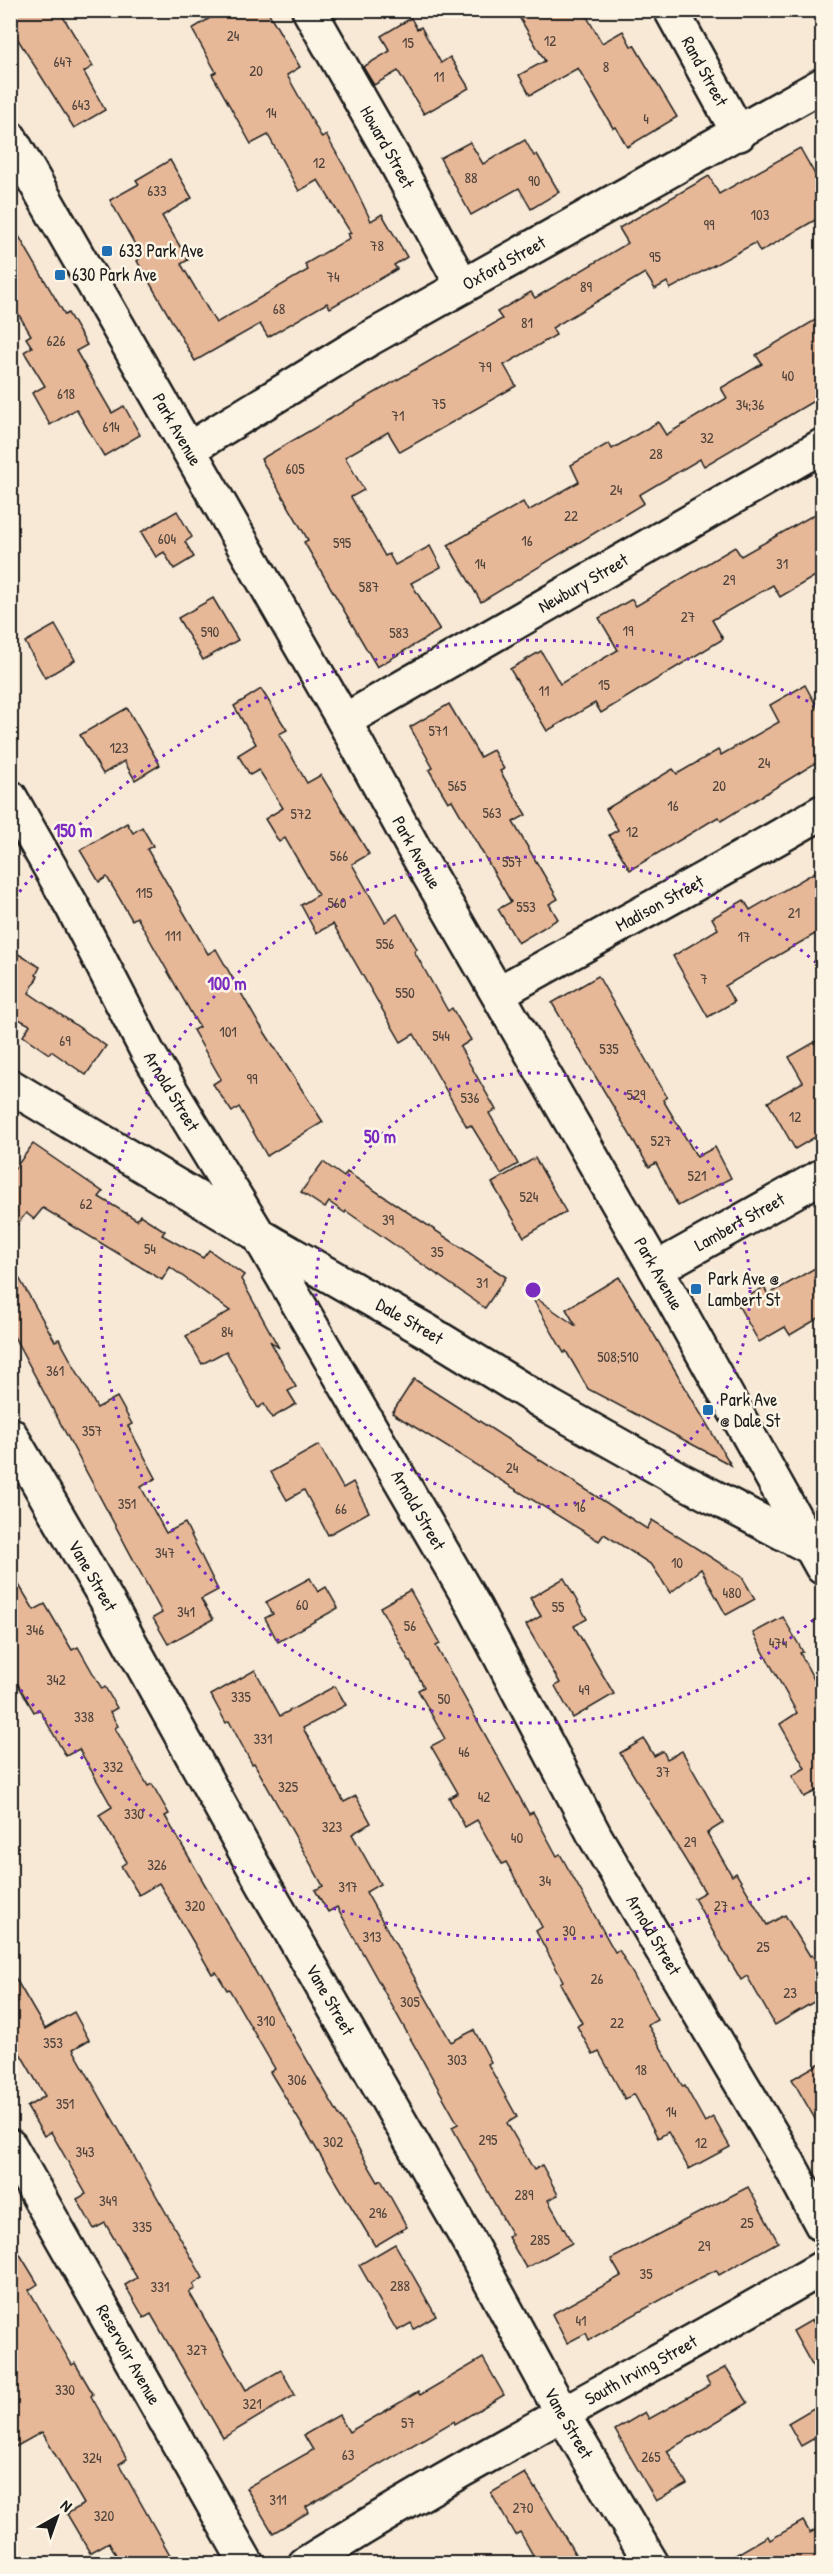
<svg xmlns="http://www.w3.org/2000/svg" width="833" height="2574" font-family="'Patrick Hand',sans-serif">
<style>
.building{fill:#e7b898;stroke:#1c1c1c;stroke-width:1.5}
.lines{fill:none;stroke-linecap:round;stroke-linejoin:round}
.minor-casing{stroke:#1c1c1c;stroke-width:38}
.tertiary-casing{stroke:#1c1c1c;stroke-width:38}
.secondary-casing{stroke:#1c1c1c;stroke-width:38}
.minor{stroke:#fcf5e5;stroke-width:33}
.tertiary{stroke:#fcf5e5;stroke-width:33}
.secondary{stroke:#fcf5e5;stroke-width:33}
.ring{fill:none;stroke:#7b2cbf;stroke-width:3;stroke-dasharray:3 6}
.poi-dot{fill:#1f6fb2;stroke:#fcf5e5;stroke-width:2}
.labels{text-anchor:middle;stroke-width:5;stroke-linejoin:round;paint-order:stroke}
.number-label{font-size:15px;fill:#4f433b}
.street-label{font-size:18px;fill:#1c1c1c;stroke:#fcf5e5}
.poi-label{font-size:18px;fill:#1c1c1c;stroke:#fcf5e5;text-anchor:start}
.centre{fill:#7b2cbf;stroke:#fcf5e5;stroke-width:3}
.ring-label{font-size:18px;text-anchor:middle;font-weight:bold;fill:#7b2cbf;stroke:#fcf5e5;stroke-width:5;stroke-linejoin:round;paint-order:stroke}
</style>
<rect width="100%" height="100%" fill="#f8e9d6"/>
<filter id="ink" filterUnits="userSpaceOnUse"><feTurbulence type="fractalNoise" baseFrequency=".0167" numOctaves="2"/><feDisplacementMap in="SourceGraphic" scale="12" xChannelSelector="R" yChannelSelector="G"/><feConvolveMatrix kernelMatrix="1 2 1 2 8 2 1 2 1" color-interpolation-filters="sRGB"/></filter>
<g filter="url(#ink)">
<g class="building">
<polygon points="10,10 59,10 93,66 84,72 105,110 74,128 10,27"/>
<polygon points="223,10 267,10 300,67 287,75 322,138 326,135 349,175 371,221 382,214 407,257 394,265 397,269 330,308 327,303 268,337 260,324 195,361 137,261 142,257 110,200 139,184 136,180 170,160 192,198 162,216 188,260 181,264 216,323 308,270 305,264 350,238 348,234 351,233 318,180 299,191 268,135 251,144 212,74 216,72 192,29"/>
<polygon points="515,10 583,10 602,43 623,31 631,46 634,45 677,117 627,147 616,127 613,128 578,68 530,95 519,75 545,61"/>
<polygon points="411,18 417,29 421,27 441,63 450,57 469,88 424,114 398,71 374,85 363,67 390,51 381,36"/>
<polygon points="525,140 534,156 537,154 559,192 531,209 519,188 471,215 440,158 470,142 483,164"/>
<polygon points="800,148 822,187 822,216 760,252 755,243 670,289 667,282 655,289 645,273 552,328 556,335 504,365 516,386 400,452 388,432 345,457 364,490 351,497 385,556 389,554 395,565 430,546 441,567 411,583 440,630 377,667 304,542 308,540 261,459 502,319 497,312 531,292 535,298 628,243 619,228 709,176 719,194"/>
<polygon points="10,221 65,315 68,313 87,345 76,351 112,413 124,406 140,435 104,456 76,409 50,425 32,393 45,386 24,352 32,347 26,338 31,335 10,300"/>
<polygon points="822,316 822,396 704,466 700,459 639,495 644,503 481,602 448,545 523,502 528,511 579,482 571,465 609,443 612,449 658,422 666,435 727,398 721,388 762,364 756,355"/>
<polygon points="822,510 822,572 780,597 773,585 712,620 723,639 601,713 595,703 547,731 510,669 541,651 560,684 618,650 599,618 632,599 636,606 735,547 741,556"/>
<polygon points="177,511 192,537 185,542 194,557 174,569 164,552 156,557 141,532"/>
<polygon points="213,598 238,640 203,660 178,618"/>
<polygon points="55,625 75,660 45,678 25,642"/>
<polygon points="805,685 822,716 822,759 721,821 718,817 630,870 609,835 618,830 606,809 673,769 677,774 718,750 721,755 779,722 770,705"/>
<polygon points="261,689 287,730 279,734 307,783 321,775 369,854 352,864 385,922 397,914 417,949 414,951 448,1011 452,1008 471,1040 460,1047 496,1110 489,1113 518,1164 501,1174 471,1125 467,1127 414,1034 401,1042 333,924 316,933 301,905 318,895 285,838 279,842 265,819 283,808 259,770 250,775 238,755 256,744 234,706"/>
<polygon points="449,704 480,757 493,750 504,769 500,771 526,815 513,822 558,899 549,904 558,919 518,943 498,909 511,902 452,800 448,802 429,770 433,768 410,727"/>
<polygon points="127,708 160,765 135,780 124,761 103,774 80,735"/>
<polygon points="127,823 133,833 142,827 153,846 147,849 208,954 216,949 256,1019 323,1122 267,1156 239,1107 232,1112 213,1084 221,1079 193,1030 199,1027 137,917 132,920 107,877 99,882 80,850"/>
<polygon points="822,868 822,930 725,986 734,1002 708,1017 673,956 718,929 712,918 744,900 750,910"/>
<polygon points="10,949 40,967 36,975 38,976 29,993 106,1046 86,1075 51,1051 49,1054 23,1036 30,1025 15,1017 10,1025"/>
<polygon points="598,976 667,1097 663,1100 697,1157 715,1147 731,1178 678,1206 656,1163 649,1167 552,1003"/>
<polygon points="822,1038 822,1133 795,1149 768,1102 803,1082 789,1057"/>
<polygon points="33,1144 103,1192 99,1197 137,1220 140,1215 165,1231 162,1235 203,1258 209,1250 244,1275 241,1279 279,1348 270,1341 296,1387 288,1391 296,1404 272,1418 264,1404 258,1408 226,1351 202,1364 186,1336 230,1311 170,1267 162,1280 43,1208 34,1219 26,1213 10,1234 10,1175"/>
<polygon points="535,1158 566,1212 524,1237 492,1183"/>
<polygon points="323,1162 344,1177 347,1172 506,1277 485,1308 346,1211 345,1213 329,1202 325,1208 301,1192"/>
<polygon points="10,1262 55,1341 59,1339 97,1408 117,1397 132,1424 128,1426 156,1478 141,1487 166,1533 185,1523 218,1590 201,1599 213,1619 168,1644 153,1618 162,1613 10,1329"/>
<polygon points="822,1264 822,1316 790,1335 785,1327 759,1342 737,1303 764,1287 768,1295"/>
<polygon points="619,1277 646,1321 731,1465 588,1389 566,1351 564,1353 530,1294 576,1326 566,1309"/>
<polygon points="414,1379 647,1529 652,1520 742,1577 755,1599 726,1615 701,1569 670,1593 652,1565 604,1534 599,1541 392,1413"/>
<polygon points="319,1445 343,1488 353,1482 369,1512 328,1535 304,1490 287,1500 271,1472"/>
<polygon points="10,1570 34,1610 45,1604 72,1650 78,1647 102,1689 105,1687 117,1708 110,1712 118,1726 115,1728 148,1786 152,1784 169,1814 165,1816 378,2182 381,2180 407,2227 375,2246 270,2072 275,2069 229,1989 227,1990 216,1972 212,1974 159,1883 139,1895 121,1866 127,1862 99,1815 112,1807 79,1749 66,1756 39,1709 34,1712 10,1671"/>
<polygon points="310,1578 318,1592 326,1587 338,1608 278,1642 265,1618 273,1614 266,1602"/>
<polygon points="564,1578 587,1619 574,1626 614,1694 573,1718 555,1686 560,1683 526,1625 541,1616 530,1598"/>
<polygon points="410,1590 440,1644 436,1646 529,1814 533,1812 557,1856 560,1854 615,1952 619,1950 634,1976 657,2020 648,2025 683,2087 685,2086 705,2122 713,2117 730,2147 689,2169 668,2132 658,2138 634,2094 625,2099 599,2052 593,2055 577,2026 582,2023 560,1983 563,1981 536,1931 542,1927 506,1862 502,1864 477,1820 465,1827 449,1798 458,1793 431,1746 445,1739 418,1690 424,1687 380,1607"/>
<polygon points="783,1617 803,1652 800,1653 822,1695 822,1798 818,1790 804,1797 792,1776 805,1768 780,1724 797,1713 753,1633"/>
<polygon points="255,1670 280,1716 335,1686 346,1705 303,1728 344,1802 356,1796 371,1823 352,1834 380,1884 366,1892 451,2042 474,2030 491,2062 488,2064 517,2117 507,2123 534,2170 542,2165 558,2195 548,2200 572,2243 526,2268 508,2237 512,2235 452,2127 458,2124 337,1907 328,1912 315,1890 323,1886 254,1763 252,1764 229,1721 226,1723 211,1695"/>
<polygon points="644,1739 654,1756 663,1751 667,1759 682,1751 723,1823 707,1833 732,1876 736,1873 767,1925 785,1915 810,1956 812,1955 822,1972 822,1997 775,2025 747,1976 741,1980 724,1951 694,1898 705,1892 620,1753"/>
<polygon points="10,1969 45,2029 74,2012 89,2040 73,2049 203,2278 193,2284 195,2289 189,2292 246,2390 281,2370 295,2395 223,2438 151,2314 144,2318 125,2285 137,2278 105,2223 94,2229 77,2199 86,2194 51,2132 44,2136 27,2107 45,2096 10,2036"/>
<polygon points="822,2062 822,2131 792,2079"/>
<polygon points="748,2187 778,2242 719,2275 716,2270 700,2278 589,2340 586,2333 567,2343 552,2314 621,2276 611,2259"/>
<polygon points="10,2238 38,2284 29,2290 72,2365 75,2363 93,2394 91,2396 127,2459 119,2464 170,2555 154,2564 121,2564 109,2542 90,2553 67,2514 84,2504 42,2432 10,2450"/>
<polygon points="395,2244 436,2316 414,2329 411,2323 397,2331 359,2265"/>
<polygon points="812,2320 822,2338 822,2383 793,2331"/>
<polygon points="483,2358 504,2395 455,2424 454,2421 306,2507 309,2512 273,2533 246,2488 313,2450 304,2435 339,2415 349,2432 418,2392 420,2395"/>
<polygon points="726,2367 748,2403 667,2451 687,2484 656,2501 615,2430 645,2412 649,2419 710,2385 706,2378"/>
<polygon points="822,2403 822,2434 801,2446 788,2423"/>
<polygon points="525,2473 535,2489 536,2488 581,2564 538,2564 520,2532 515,2535 491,2493"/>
<polygon points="803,2521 810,2533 822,2526 822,2564 720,2564 768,2536 770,2540"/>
</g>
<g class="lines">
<defs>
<g id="minor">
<path id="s1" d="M309,10L394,159L462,285"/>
<path id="s2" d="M671,10L739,134"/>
<path id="s3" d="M189,449L367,340L822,85"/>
<path id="s4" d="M344,721L822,446"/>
<path id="s5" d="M10,797L72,906L148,1053L258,1234L475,1608L596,1838L789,2164L822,2225"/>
<path id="s6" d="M499,993C606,932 716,874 822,812"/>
<path id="s7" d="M656,1269L822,1176"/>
<path id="s8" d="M10,1434L106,1599L264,1885L468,2240L563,2415L652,2564"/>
<path id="s9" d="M305,2564C473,2458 651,2368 822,2268"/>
</g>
<g id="tertiary">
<path id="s10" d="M10,1086L274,1244L425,1330L549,1406L677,1478L812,1548"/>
<path id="s11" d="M10,2146L247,2564"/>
</g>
<g id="secondary">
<path id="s12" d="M10,138L344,721L413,847L656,1269L822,1567"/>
</g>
</defs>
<use href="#minor" class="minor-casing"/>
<use href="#tertiary" class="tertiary-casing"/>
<use href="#secondary" class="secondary-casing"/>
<use href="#minor" class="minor"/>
<use href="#tertiary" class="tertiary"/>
<use href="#secondary" class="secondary"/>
</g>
</g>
<g class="ring">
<circle cx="533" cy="1290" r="217"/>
<path d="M820 1614A433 433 0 1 1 820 966"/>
<path d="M818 1874A650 650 0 0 1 14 1681M14 899A650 650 0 0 1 818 706"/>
</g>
<g class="poi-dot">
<rect x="101" y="245" width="12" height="12" rx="3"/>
<rect x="54" y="269" width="12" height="12" rx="3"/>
<rect x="690" y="1283" width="12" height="12" rx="3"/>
<rect x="702" y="1404" width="12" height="12" rx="3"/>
</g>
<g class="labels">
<g class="number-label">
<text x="233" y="41">24</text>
<text x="550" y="46">12</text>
<text x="408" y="48">15</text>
<text x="63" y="67">647</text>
<text x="606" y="72">8</text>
<text x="256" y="76">20</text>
<text x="439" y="82">11</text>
<text x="81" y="110">643</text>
<text x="271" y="118">14</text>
<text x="646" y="124">4</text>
<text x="319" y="168">12</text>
<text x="471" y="183">88</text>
<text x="534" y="186">90</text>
<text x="157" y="196">633</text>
<text x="760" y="220">103</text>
<text x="709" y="230">99</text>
<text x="377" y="251">78</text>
<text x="655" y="262">95</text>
<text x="333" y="282">74</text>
<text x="586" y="292">89</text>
<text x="279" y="314">68</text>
<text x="527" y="328">81</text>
<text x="56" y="346">626</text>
<text x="485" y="372">79</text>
<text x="788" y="381">40</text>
<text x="66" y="399">618</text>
<text x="439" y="409">75</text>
<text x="750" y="410">34;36</text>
<text x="398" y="421">71</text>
<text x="111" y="432">614</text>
<text x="707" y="443">32</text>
<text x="656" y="459">28</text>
<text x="295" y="474">605</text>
<text x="616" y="495">24</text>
<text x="571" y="521">22</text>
<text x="167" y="544">604</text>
<text x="527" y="546">16</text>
<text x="342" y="548">595</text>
<text x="480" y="569">14</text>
<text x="782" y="569">31</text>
<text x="729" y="585">29</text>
<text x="369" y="592">587</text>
<text x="688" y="622">27</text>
<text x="628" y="636">19</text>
<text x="210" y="637">590</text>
<text x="399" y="638">583</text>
<text x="604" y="690">15</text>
<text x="544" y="696">11</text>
<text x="438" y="736">571</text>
<text x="119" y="753">123</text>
<text x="764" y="768">24</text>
<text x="457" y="791">565</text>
<text x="719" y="791">20</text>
<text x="673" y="811">16</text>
<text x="492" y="818">563</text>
<text x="301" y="819">572</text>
<text x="632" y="837">12</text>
<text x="339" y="861">566</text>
<text x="512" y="867">557</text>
<text x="144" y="898">115</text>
<text x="337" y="908">560</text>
<text x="526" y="912">553</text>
<text x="794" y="918">21</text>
<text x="173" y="941">111</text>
<text x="744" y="942">17</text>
<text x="385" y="949">556</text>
<text x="704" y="984">7</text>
<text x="405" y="998">550</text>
<text x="228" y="1037">101</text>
<text x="441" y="1041">544</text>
<text x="65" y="1046">69</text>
<text x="609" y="1054">535</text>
<text x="252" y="1084">99</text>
<text x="636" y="1100">529</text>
<text x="470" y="1103">536</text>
<text x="795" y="1122">12</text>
<text x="661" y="1146">527</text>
<text x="697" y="1181">521</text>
<text x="529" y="1202">524</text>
<text x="86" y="1209">62</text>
<text x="388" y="1225">39</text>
<text x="150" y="1254">54</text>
<text x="437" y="1257">35</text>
<text x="482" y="1288">31</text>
<text x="227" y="1337">84</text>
<text x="618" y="1362">508;510</text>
<text x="55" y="1376">361</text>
<text x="92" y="1436">357</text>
<text x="512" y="1473">24</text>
<text x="127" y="1509">351</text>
<text x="580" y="1512">16</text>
<text x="341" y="1514">66</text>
<text x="165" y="1558">347</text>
<text x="677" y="1568">10</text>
<text x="732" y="1598">480</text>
<text x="302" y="1610">60</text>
<text x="558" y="1612">55</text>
<text x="186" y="1617">341</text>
<text x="410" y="1631">56</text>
<text x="35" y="1635">346</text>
<text x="778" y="1648">474</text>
<text x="56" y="1685">342</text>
<text x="584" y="1695">49</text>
<text x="241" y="1702">335</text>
<text x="444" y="1704">50</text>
<text x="84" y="1722">338</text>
<text x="263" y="1744">331</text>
<text x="464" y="1757">46</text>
<text x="113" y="1772">332</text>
<text x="663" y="1777">37</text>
<text x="288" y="1792">325</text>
<text x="484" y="1802">42</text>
<text x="134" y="1819">330</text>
<text x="332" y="1832">323</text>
<text x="517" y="1843">40</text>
<text x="690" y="1847">29</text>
<text x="157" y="1870">326</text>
<text x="545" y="1886">34</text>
<text x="348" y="1892">317</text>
<text x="195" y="1911">320</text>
<text x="721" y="1911">27</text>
<text x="569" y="1936">30</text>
<text x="372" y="1942">313</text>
<text x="763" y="1952">25</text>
<text x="597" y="1984">26</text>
<text x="790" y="1998">23</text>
<text x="410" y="2007">305</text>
<text x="266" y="2026">310</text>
<text x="617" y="2028">22</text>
<text x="53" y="2048">353</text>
<text x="457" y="2065">303</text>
<text x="641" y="2075">18</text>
<text x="297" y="2085">306</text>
<text x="65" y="2109">351</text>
<text x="671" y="2117">14</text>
<text x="488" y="2145">295</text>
<text x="333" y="2147">302</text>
<text x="701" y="2148">12</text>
<text x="85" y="2157">343</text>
<text x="524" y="2200">289</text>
<text x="108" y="2206">349</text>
<text x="378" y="2218">296</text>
<text x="747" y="2228">25</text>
<text x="142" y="2232">335</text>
<text x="540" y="2245">285</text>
<text x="704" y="2251">29</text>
<text x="646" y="2279">35</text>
<text x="400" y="2291">288</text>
<text x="160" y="2292">331</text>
<text x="581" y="2326">41</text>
<text x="197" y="2355">327</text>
<text x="65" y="2395">330</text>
<text x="252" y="2409">321</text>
<text x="408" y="2428">57</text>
<text x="348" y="2460">63</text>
<text x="651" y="2462">265</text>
<text x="92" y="2463">324</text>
<text x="278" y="2505">311</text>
<text x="523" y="2513">270</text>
<text x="104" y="2521">320</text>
</g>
<g class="street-label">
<text dy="6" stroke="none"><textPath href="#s2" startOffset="70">Rand Street</textPath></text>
<text dy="6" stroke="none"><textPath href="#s1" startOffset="158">Howard Street</textPath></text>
<text dy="6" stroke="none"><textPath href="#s3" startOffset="366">Oxford Street</textPath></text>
<text dy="6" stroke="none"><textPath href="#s12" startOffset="336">Park Avenue</textPath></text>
<text dy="6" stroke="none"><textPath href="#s4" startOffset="276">Newbury Street</textPath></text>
<text dy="6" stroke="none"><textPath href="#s12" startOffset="822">Park Avenue</textPath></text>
<text dy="6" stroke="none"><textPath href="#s6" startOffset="184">Madison Street</textPath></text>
<text dy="6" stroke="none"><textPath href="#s5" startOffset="336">Arnold Street</textPath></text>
<text dy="6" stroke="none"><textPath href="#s7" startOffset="96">Lambert Street</textPath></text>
<text dy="6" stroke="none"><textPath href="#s12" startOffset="1308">Park Avenue</textPath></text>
<text dy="6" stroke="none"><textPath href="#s10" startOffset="464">Dale Street</textPath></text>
<text dy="6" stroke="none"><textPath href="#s5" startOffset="822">Arnold Street</textPath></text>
<text dy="6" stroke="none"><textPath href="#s8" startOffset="164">Vane Street</textPath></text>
<text dy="6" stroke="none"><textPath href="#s5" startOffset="1308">Arnold Street</textPath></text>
<text dy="6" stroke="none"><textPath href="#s8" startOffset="650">Vane Street</textPath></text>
<text dy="6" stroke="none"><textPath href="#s11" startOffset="240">Reservoir Avenue</textPath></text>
<text dy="6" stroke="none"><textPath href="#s9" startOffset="388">South Irving Street</textPath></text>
<text dy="6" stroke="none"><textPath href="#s8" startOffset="1136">Vane Street</textPath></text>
</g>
<g class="poi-label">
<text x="119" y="257">633 Park Ave</text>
<text x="72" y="281">630 Park Ave</text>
<text x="708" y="1285">Park Ave @<tspan x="708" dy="21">Lambert St</tspan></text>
<text x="720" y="1406">Park Ave<tspan x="720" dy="21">@ Dale St</tspan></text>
</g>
</g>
<circle cx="533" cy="1290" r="9" class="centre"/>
<g class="ring-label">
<text x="73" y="837">150 m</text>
<text x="227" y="990">100 m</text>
<text x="380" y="1143">50 m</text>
</g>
<rect width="833" height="2574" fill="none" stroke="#fcf5e5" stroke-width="36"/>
<rect x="18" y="18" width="797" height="2538" fill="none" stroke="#1c1c1c" stroke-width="2" filter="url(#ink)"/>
<g transform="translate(57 2517) rotate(40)" stroke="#fcf5e5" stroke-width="4.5" paint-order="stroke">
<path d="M0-4.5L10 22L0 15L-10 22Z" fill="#1c1c1c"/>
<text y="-9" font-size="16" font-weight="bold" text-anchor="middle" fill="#1c1c1c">N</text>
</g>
</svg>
